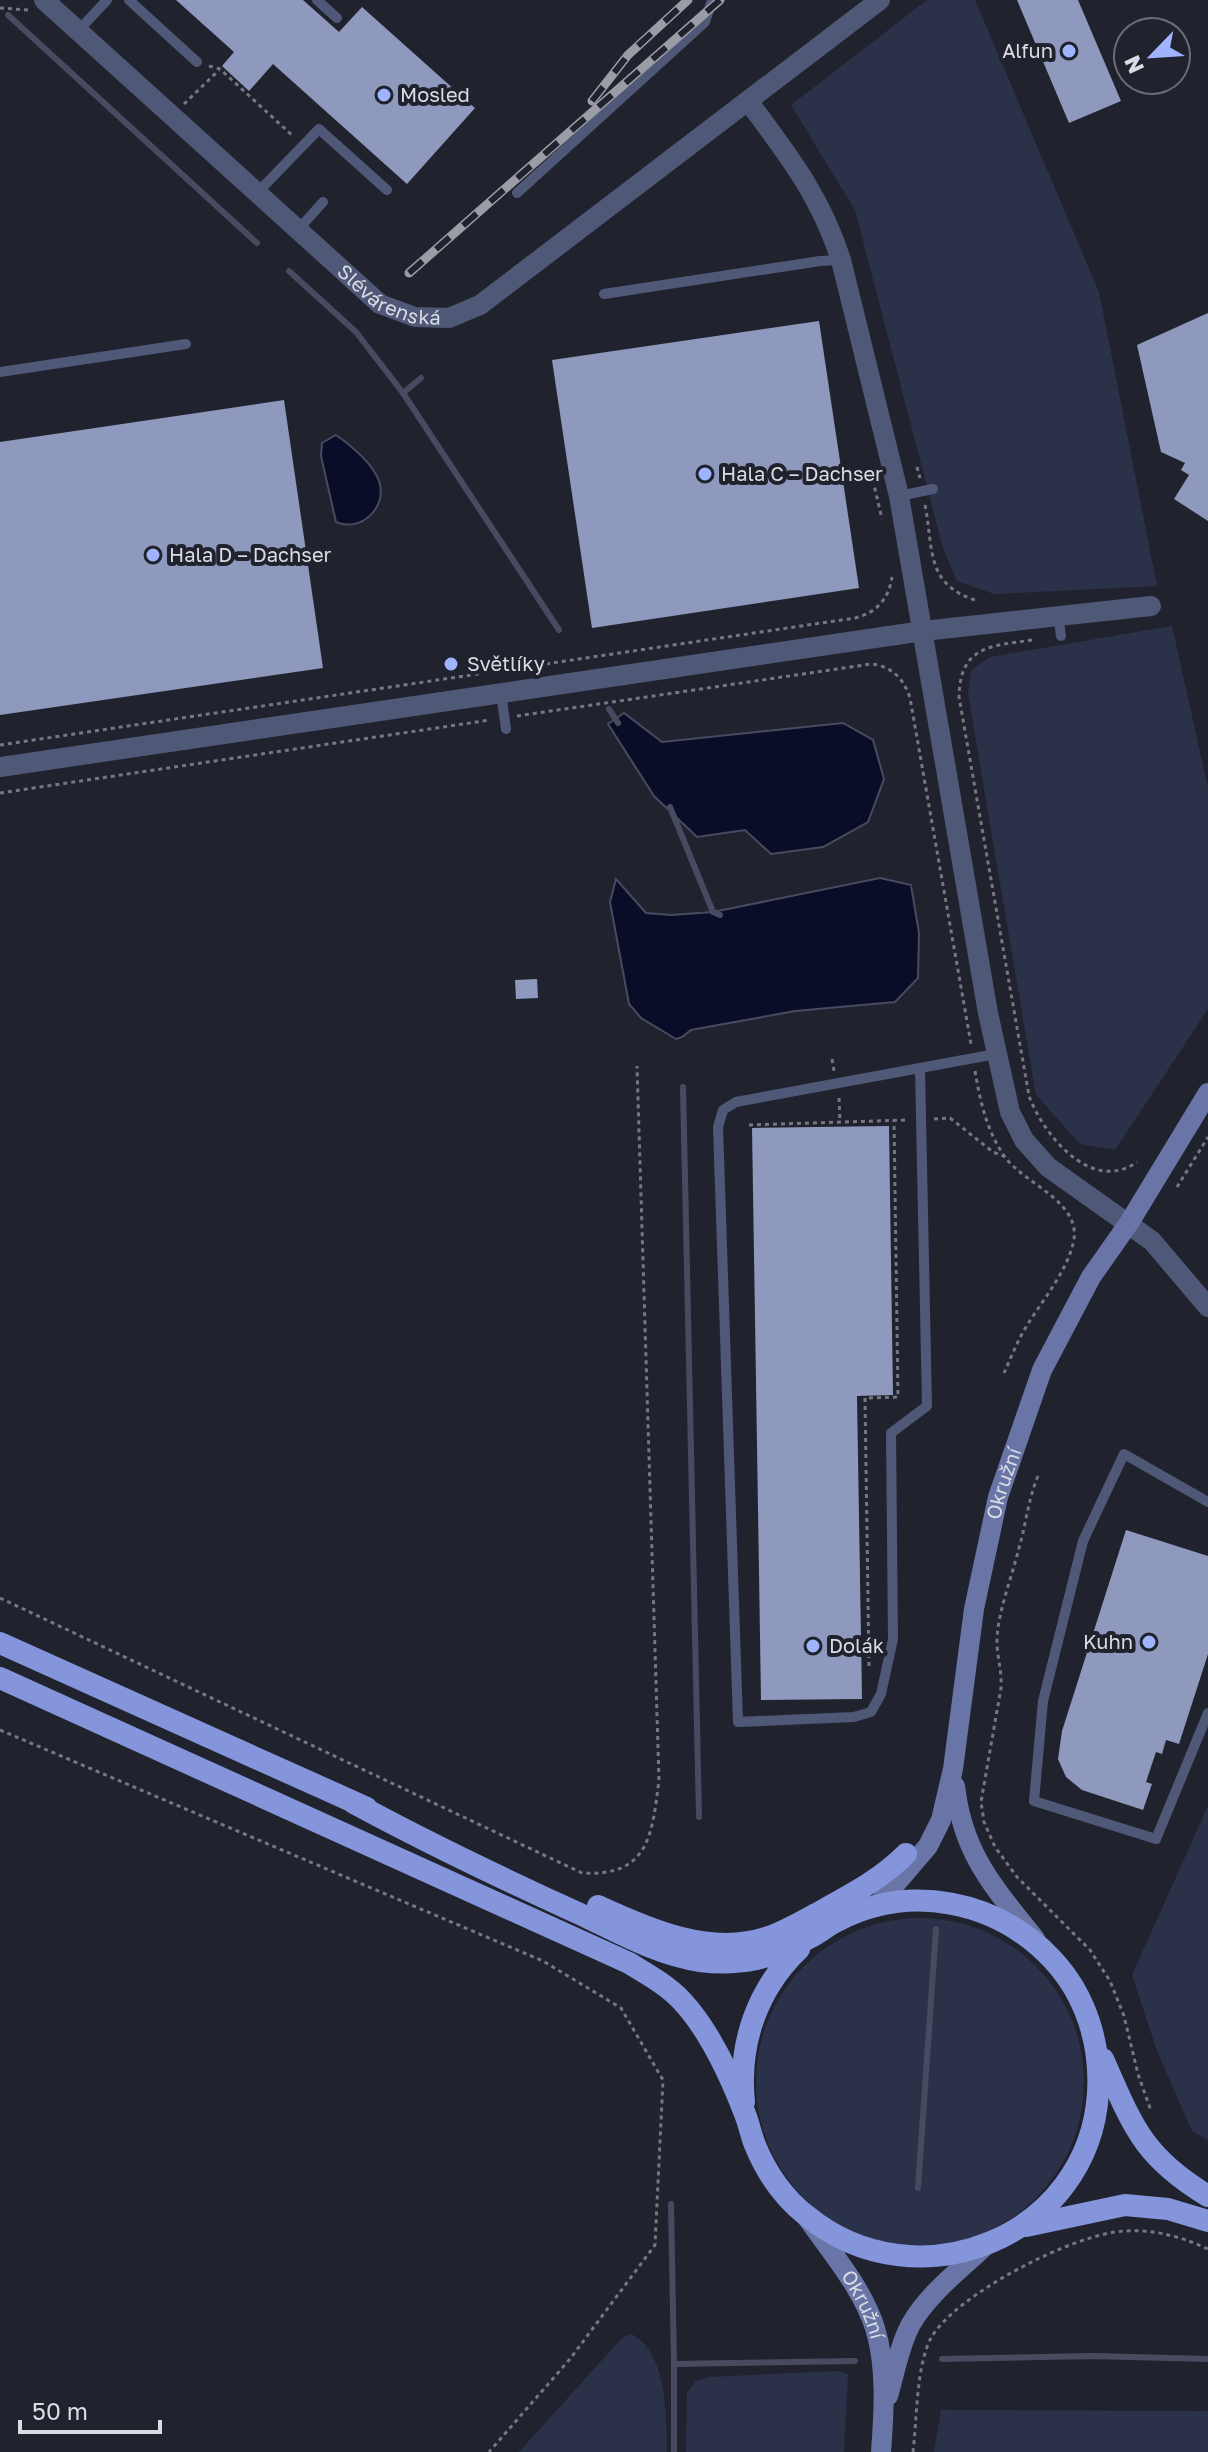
<svg xmlns="http://www.w3.org/2000/svg" width="1208" height="2452" font-family="'Golos Text',sans-serif">
<style>
.green{fill:#2b3149}
.water{fill:#090d28;stroke:#484b60;stroke-width:2}
.lines{fill:none;stroke-linecap:round;stroke-linejoin:round}
.stream{stroke:#484b60;stroke-width:6}
.building{fill:#8f99bd}
.path{stroke:#757781;stroke-width:3;stroke-dasharray:4 4;stroke-linecap:butt}
.service{stroke:#505877;stroke-width:10}
.minor{stroke:#505877;stroke-width:20}
.secondary{stroke:#6975a6;stroke-width:20}
.trunk{stroke:#8495dc;stroke-width:22}
.rail-casing{stroke:#9b9da6;stroke-width:9}
.rail{stroke:#20232e;stroke-width:6;stroke-dasharray:18;stroke-linecap:butt}
.poi-dot{fill:#a0b3fd;stroke:#20232e;stroke-width:3}
.labels{text-anchor:middle;stroke-width:8;stroke-linejoin:round;paint-order:stroke}
.poi-label{font-size:20px;fill:#dadce4;stroke:#20232e;text-anchor:start}
.street-label{font-size:20px;fill:#dadce4;stroke:#20232e}
</style>
<rect width="100%" height="100%" fill="#20232e"/>
<g class="green">
<polygon points="927,0 975,0 1099,292 1157,586 994,594 957,581 943,548 855,210 791,105"/>
<polygon points="1172,626 1208,788 1208,1009 1115,1150 1080,1144 1036,1095 968,694 971,670 990,657"/>
<polygon points="1208,1806 1208,2140 1192,2131 1157,2051 1132,1975"/>
<circle cx="920" cy="2082" r="164"/>
<path d="M631,2334C668,2352 666,2417 667,2452H519L622,2338Z"/>
<polygon points="838,2371 848,2374 844,2452 686,2452 687,2393 696,2381 708,2377"/>
<polygon points="941,2410 1208,2411 1208,2452 934,2452"/>
</g>
<g class="water">
<path d="M336,435C351,445 373,464 379,481C388,507 361,533 336,522L321,456L322,443Z"/>
<polygon points="624,713 662,742 843,723 873,740 884,779 868,822 823,847 771,854 745,830 697,837 654,796 608,724"/>
<polygon points="880,878 911,885 919,933 918,978 895,1002 795,1011 691,1030 682,1037 676,1039 641,1018 629,1004 610,902 616,879 646,913 671,915 713,912"/>
</g>
<g class="lines">
<g class="stream">
<polyline points="8,15 257,243"/>
<polyline points="289,271 356,332 403,393 559,630"/>
<polyline points="403,393 421,378"/>
<polyline points="609,709 618,723"/>
<polyline points="670,807 713,912 720,915"/>
<polyline points="683,1087 699,1817"/>
<polyline points="918,2188 936,1929"/>
<polyline points="671,2204 674,2364"/>
<polyline points="942,2359 1092,2356 1208,2359"/>
<polyline points="674,2452 674,2364 855,2361"/>
</g>
</g>
<g class="building">
<polygon points="176,0 303,0 339,32 362,7 475,108 407,184 273,64 249,91 222,66 234,52"/>
<polygon points="1017,0 1078,0 1121,101 1069,123"/>
<polygon points="1208,313 1208,521 1174,499 1189,475 1181,470 1185,463 1161,452 1137,345"/>
<polygon points="819,321 859,588 592,628 552,360"/>
<polygon points="284,400 323,668 0,715 0,442"/>
<polygon points="537,979 538,998 516,999 515,980"/>
<polygon points="889,1126 893,1395 857,1396 862,1699 761,1700 752,1128"/>
<polygon points="1126,1530 1208,1556 1208,1654 1179,1744 1166,1740 1162,1754 1156,1752 1146,1782 1152,1784 1143,1810 1082,1790 1066,1777 1058,1759 1062,1731"/>
</g>
<g class="lines">
<g class="path">
<polyline points="0,8 28,10"/>
<polyline points="209,66 220,69 294,137"/>
<polyline points="184,104 219,70"/>
<polyline points="917,467 920,478"/>
<polyline points="871,472 882,519"/>
<path d="M925,505C934,551 925,585 978,601"/>
<path d="M1032,640C990,646 960,646 959,697L1029,1096C1044,1136 1092,1194 1137,1162"/>
<path d="M517,716L871,664C892,666 904,679 910,698L971,1044"/>
<path d="M0,745L855,618C876,613 889,599 892,577"/>
<polyline points="0,793 490,720"/>
<polyline points="832,1059 834,1071"/>
<path d="M975,1071C980,1101 987,1132 1005,1157C1025,1185 1084,1202 1073,1244C1065,1276 1038,1305 1022,1334C1015,1347 1010,1360 1004,1373"/>
<polyline points="839,1098 840,1122"/>
<polyline points="934,1119 950,1118 993,1152 1006,1157"/>
<polyline points="749,1125 907,1120"/>
<polyline points="1177,1187 1208,1137"/>
<path d="M1038,1476C1028,1500 1026,1524 1019,1548C1012,1577 996,1616 997,1645C998,1660 1002,1673 1001,1688L981,1802L984,1822L995,1847L1017,1877L1090,1950L1110,1981L1124,2016L1138,2074L1151,2111"/>
<path d="M0,1598L582,1873C649,1877 652,1835 659,1780L637,1066"/>
<polyline points="869,1666 865,1398 898,1397 894,1120"/>
<polyline points="0,1730 543,1961 621,2008 663,2080 655,2245 570,2359 489,2452"/>
<path d="M913,2452C917,2420 916,2366 931,2338C956,2294 1075,2233 1125,2231C1154,2229 1182,2237 1208,2249"/>
</g>
<g class="service">
<polyline points="129,0 197,62"/>
<polyline points="317,0 337,18"/>
<polyline points="78,31 107,0"/>
<polyline points="257,193 319,129 387,190"/>
<polyline points="517,193 705,22 712,0"/>
<polyline points="298,230 323,202"/>
<polyline points="604,294 820,261 841,260"/>
<polyline points="0,372 186,344"/>
<polyline points="899,496 933,489"/>
<polyline points="1058,615 1061,636"/>
<polyline points="501,693 506,729"/>
<polyline points="920,1069 927,1406 891,1433 893,1639 881,1694 871,1712 854,1717 738,1722 718,1127 723,1110 736,1102 996,1054"/>
<polyline points="1208,1502 1124,1454 1083,1541 1043,1701 1034,1801 1156,1839 1208,1713"/>
</g>
<g class="minor">
<path id="s1" d="M44,0L380,304L415,317L449,318L480,305L880,0"/>
<path d="M748,101C788,155 820,195 841,260L899,496L988,1013L1010,1112L1024,1140L1048,1167L1152,1241L1208,1307"/>
<polyline points="0,767 923,631 1151,606"/>
</g>
<g class="secondary">
<path d="M955,1786C963,1855 994,1887 1035,1939"/>
<path id="s2" d="M876,1907L928,1846L941,1820L953,1769L974,1609L998,1497L1042,1370L1091,1277L1129,1223L1208,1093"/>
<path id="s3" d="M806,2216C830,2251 862,2287 875,2328C887,2367 884,2412 881,2452"/>
<path d="M888,2396C895,2373 899,2346 911,2324C928,2294 960,2270 985,2246"/>
</g>
<g class="trunk">
<polyline points="0,1643 367,1808"/>
<path d="M0,1678L629,1963C647,1974 667,1985 682,2001C710,2031 730,2075 745,2114C749,2124 751,2135 755,2145C766,2172 784,2198 807,2216C917,2306 1089,2237 1098,2093C1101,2044 1086,1995 1052,1959C996,1900 910,1883 837,1921C827,1926 819,1933 809,1938C777,1958 738,1966 700,1961C658,1955 618,1932 580,1914C503,1879 428,1843 354,1803"/>
<path d="M598,1906C650,1930 711,1957 769,1937C789,1930 807,1919 825,1909C854,1893 882,1878 906,1854"/>
<path d="M1103,2059C1133,2126 1142,2156 1208,2196"/>
<path d="M744,2102C738,2044 757,1989 799,1949"/>
<polyline points="1026,2226 1125,2205 1168,2209 1208,2221"/>
</g>
<defs>
<g id="rail">
<polyline points="592,101 628,55 688,0"/>
<polyline points="409,273 720,0"/>
</g>
</defs>
<use href="#rail" class="rail-casing"/>
<use href="#rail" class="rail"/>
</g>
<g class="poi-dot">
<circle cx="1069" cy="51" r="8"/>
<circle cx="384" cy="95" r="8"/>
<circle cx="705" cy="474" r="8"/>
<circle cx="153" cy="555" r="8"/>
<circle cx="451" cy="664" r="8"/>
<circle cx="1149" cy="1642" r="8"/>
<circle cx="813" cy="1646" r="8"/>
</g>
<g class="labels">
<g class="poi-label">
<text x="1053" y="58" text-anchor="end">Alfun</text>
<text x="400" y="102">Mosled</text>
<text x="721" y="481">Hala C – Dachser</text>
<text x="169" y="562">Hala D – Dachser</text>
<text x="467" y="671">Světlíky</text>
<text x="1133" y="1649" text-anchor="end">Kuhn</text>
<text x="829" y="1653">Dolák</text>
</g>
<g class="street-label">
<text dy="7" stroke="none"><textPath href="#s1" startOffset="458">Slévárenská</textPath></text>
<text dy="7" stroke="none"><textPath href="#s2" startOffset="452">Okružní</textPath></text>
<text dy="7" stroke="none"><textPath href="#s3" startOffset="106">Okružní</textPath></text>
</g>
</g>
<g transform="translate(1152 56) rotate(245)"><circle r="38" fill="#20232e" stroke="#6a6d77" stroke-width="2"/>
<path d="M0-6L14 30L0 20L-14 30Z" fill="#a0b3fd"/>
<text y="-12" font-size="22" font-weight="bold" text-anchor="middle" fill="#dadce4">N</text>
</g>
<path d="M20 2420v12h140v-12" fill="none" stroke="#dadce4" stroke-width="4"/>
<text x="32" y="2420" font-size="24" fill="#dadce4" stroke="#20232e" stroke-width="6" paint-order="stroke">50 m</text>
</svg>
